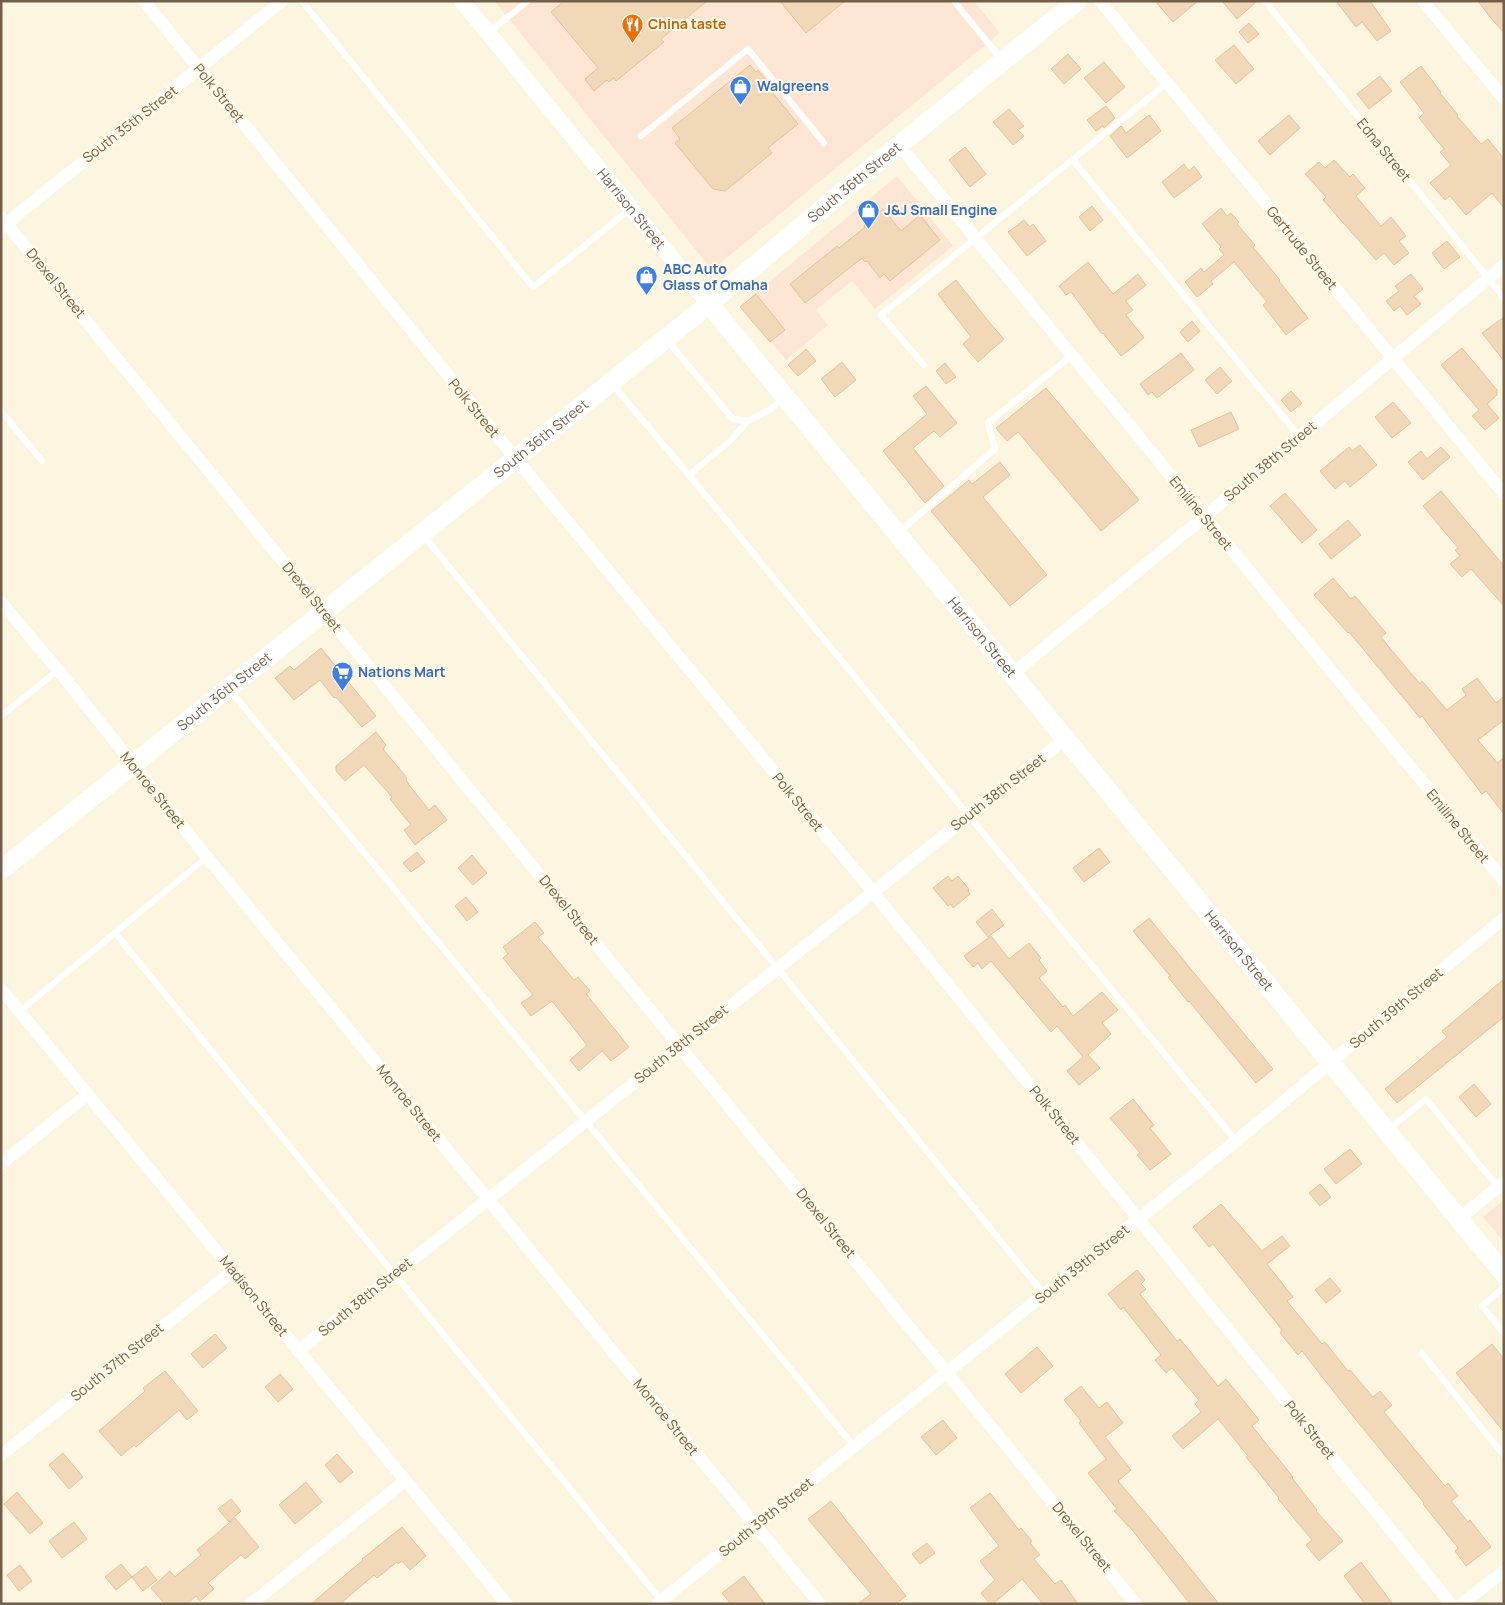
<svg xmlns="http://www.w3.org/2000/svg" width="1505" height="1605" font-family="Manrope,sans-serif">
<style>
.commercial{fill:#fde7d4}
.building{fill:#f1d8b8;stroke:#e4c298}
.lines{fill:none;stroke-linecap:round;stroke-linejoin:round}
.service{stroke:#fff;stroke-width:6}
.minor{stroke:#fff;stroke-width:12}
.tertiary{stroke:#fff;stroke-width:16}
.secondary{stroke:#fff;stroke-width:19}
.labels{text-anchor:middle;stroke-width:4;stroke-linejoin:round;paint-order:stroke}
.food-label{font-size:14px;font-weight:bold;fill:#c56008;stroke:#fff9e6;text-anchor:start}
.shop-label{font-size:14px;font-weight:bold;fill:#366cbe;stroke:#fff9e6;text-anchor:start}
.street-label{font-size:14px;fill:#735e48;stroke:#fff9e6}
</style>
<rect width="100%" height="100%" fill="#fcf6e0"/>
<g class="commercial">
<polygon points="497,1 974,1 1000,33 712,270 496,3"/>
<polygon points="897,176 953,246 875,309 852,281 816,310 828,325 786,360 741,305"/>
<polygon points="1504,1200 1504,1242 1483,1217"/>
</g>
<g class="building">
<polygon points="564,1 707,1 661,39 664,42 616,81 614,78 609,82 607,80 594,91 585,79 598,68 551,12"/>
<polygon points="780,1 845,1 806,33"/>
<polygon points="1155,1 1198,1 1173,22"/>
<polygon points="1222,1 1257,1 1237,19"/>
<polygon points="1336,1 1370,1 1391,31 1377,41 1362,22 1356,27"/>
<polygon points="1478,1 1504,1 1504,33 1490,17"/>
<polygon points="1249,23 1259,34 1248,43 1239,32"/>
<polygon points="1234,45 1254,69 1236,84 1215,60"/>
<polygon points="1068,54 1081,69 1064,84 1051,69"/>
<polygon points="1104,62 1125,87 1106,103 1084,78"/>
<polygon points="750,65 756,72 758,70 770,85 768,87 798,124 768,148 772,153 725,191 713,189 675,143 680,139 672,128"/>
<polygon points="1421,66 1441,92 1440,93 1458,115 1457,116 1481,144 1488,139 1504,159 1504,208 1492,193 1466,215 1450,196 1445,200 1430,183 1451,165 1440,152 1444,149 1419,118 1424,113 1400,82"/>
<polygon points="1380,76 1392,91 1369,109 1357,94"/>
<polygon points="1106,106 1115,118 1104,128 1103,126 1096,131 1087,120"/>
<polygon points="1009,109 1024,126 1018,130 1024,136 1013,145 993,122"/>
<polygon points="1149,115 1161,131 1127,158 1110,136 1121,126 1126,133"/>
<polygon points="1289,115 1300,128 1270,155 1258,141"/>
<polygon points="965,147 986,174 970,187 949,160"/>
<polygon points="1334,160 1350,177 1353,174 1365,188 1356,196 1381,226 1391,217 1406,236 1399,241 1409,253 1394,265 1384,253 1376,260 1323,200 1326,197 1305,174 1319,162 1325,168"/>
<polygon points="1184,164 1189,171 1194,166 1202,177 1174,198 1162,182"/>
<polygon points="1092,206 1103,220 1090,231 1079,217"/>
<polygon points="1221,208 1227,216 1231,213 1239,222 1237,224 1255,245 1253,247 1280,280 1279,281 1308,318 1286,335 1263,305 1267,302 1234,262 1211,281 1213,284 1197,297 1185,282 1201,268 1204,272 1224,255 1219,249 1221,247 1202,224"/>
<polygon points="883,209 901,231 920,215 940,240 890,281 884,274 880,278 867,261 865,262 862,258 805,303 790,284 837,246 839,248 865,227 864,225"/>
<polygon points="1024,220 1030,227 1033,224 1046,241 1027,256 1008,232"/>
<polygon points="1447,241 1460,257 1444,269 1432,253"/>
<polygon points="1088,262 1113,294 1138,274 1146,285 1126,301 1133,310 1126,315 1144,338 1121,356 1103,333 1102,334 1071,292 1066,295 1059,286"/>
<polygon points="1411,274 1423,289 1414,296 1421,304 1407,315 1400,306 1394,311 1386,301 1399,291 1395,286"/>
<polygon points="956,280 989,322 1004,339 978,362 963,344 971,337 938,294"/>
<polygon points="756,294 785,330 770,342 740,307"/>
<polygon points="1504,317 1504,361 1482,333"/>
<polygon points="1192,321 1200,331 1188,342 1180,332"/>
<polygon points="1462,348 1497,390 1497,395 1487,404 1499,418 1485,430 1472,416 1479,410 1441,365"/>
<polygon points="806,349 816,361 798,376 788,365"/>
<polygon points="1181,353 1194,370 1157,398 1152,392 1148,395 1140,384"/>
<polygon points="842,362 856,380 835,397 821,379"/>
<polygon points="945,363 956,377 946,384 936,371"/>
<polygon points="1220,367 1232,381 1217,394 1205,380"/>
<polygon points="926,386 957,423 940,437 934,431 913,448 944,486 925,503 883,451 927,414 913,396"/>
<polygon points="1046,388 1139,500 1101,531 1018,432 1007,441 996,428"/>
<polygon points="1291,391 1302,403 1291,412 1281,400"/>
<polygon points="1393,402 1411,423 1392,438 1375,417"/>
<polygon points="1231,412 1239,429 1199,447 1191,430"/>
<polygon points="1360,445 1377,465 1350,487 1345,481 1335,489 1320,471 1349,447 1352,451"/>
<polygon points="1441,447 1450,457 1423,480 1408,462 1421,451 1427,459"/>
<polygon points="1000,462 1010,475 983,497 1047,575 1010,606 931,511 969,480 972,484"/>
<polygon points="1441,491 1504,566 1504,606 1471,569 1462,577 1450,564 1460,556 1455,550 1458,548 1423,506"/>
<polygon points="1285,493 1317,530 1302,543 1270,506"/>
<polygon points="1348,520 1361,535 1331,559 1319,544"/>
<polygon points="1333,578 1351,599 1355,596 1370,614 1386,633 1381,637 1389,647 1420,684 1422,681 1447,710 1466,695 1462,689 1477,678 1496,703 1504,696 1504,720 1478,740 1497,763 1504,758 1504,814 1486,791 1482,794 1422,716 1420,718 1349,632 1348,633 1314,595"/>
<polygon points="321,648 376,716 362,727 336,697 334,698 320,680 294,700 275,678 290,666 294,670"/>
<polygon points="376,732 386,745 383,749 407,778 406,779 409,785 429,810 435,805 447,820 415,845 404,830 411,825 390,799 392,797 364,765 345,781 336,771 336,766"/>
<polygon points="1099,848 1110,862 1084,882 1073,868"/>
<polygon points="417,852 425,862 411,872 403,863"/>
<polygon points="472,855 487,873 473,885 458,868"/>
<polygon points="948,876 952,881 958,876 969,889 968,891 970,894 953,908 951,904 948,906 933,888"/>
<polygon points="466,897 478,912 467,921 455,906"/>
<polygon points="992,909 1004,925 988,937 976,922"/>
<polygon points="1149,918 1273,1069 1256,1083 1189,1001 1188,1002 1168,977 1170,976 1133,931"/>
<polygon points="535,922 544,933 538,937 574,980 578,977 590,991 586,994 629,1047 611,1061 602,1051 579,1071 570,1060 587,1045 552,1001 531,1016 521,1003 533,995 503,958 508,954 503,947"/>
<polygon points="991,936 1009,959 1029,943 1041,958 1039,960 1047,971 1039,978 1063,1007 1065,1005 1073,1016 1102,992 1118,1010 1102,1023 1111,1034 1088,1055 1100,1068 1079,1085 1067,1071 1083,1057 1057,1026 1051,1032 991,961 982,969 978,963 973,967 964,956"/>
<polygon points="1504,979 1504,1017 1397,1103 1385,1089 1447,1037 1442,1031"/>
<polygon points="1474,1084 1491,1104 1476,1117 1459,1097"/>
<polygon points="1133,1099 1154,1125 1150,1128 1171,1154 1150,1170 1137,1155 1140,1153 1110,1118"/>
<polygon points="1350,1149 1362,1164 1336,1184 1324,1169"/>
<polygon points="1320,1184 1331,1197 1320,1206 1309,1193"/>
<polygon points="1221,1204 1262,1251 1282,1236 1290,1246 1267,1264 1293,1297 1287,1301 1322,1344 1325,1342 1348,1371 1350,1370 1373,1397 1380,1391 1392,1405 1384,1412 1445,1486 1448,1483 1458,1496 1451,1501 1468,1522 1470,1520 1491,1547 1466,1566 1455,1551 1458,1548 1423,1504 1424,1503 1352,1415 1302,1351 1298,1355 1280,1333 1282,1330 1213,1244 1209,1247 1193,1227"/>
<polygon points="1137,1270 1145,1280 1141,1284 1146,1289 1140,1294 1177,1341 1180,1339 1218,1386 1226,1379 1248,1406 1259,1420 1252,1426 1293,1477 1292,1478 1317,1510 1316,1511 1343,1541 1319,1561 1306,1545 1312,1540 1278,1499 1279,1498 1246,1457 1248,1456 1218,1419 1183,1449 1172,1436 1201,1412 1195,1404 1199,1400 1172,1368 1166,1373 1155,1360 1161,1355 1123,1307 1121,1310 1108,1294"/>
<polygon points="1330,1278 1341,1291 1326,1303 1315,1290"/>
<polygon points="215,1334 227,1348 203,1368 191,1354"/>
<polygon points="1492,1344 1504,1359 1504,1432 1456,1373"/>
<polygon points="1037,1347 1053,1366 1021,1393 1005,1374"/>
<polygon points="165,1371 198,1411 187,1420 179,1410 136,1447 134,1445 121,1456 99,1431 145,1391 143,1388"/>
<polygon points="280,1374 293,1389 278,1402 265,1387"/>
<polygon points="1081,1386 1099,1408 1107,1402 1123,1423 1105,1437 1131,1470 1118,1481 1158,1528 1219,1604 1190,1604 1133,1531 1114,1511 1117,1509 1088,1473 1106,1459 1079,1423 1081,1421 1064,1400"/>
<polygon points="943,1420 957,1438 936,1455 921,1437"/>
<polygon points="63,1453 83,1477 69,1489 49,1465"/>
<polygon points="337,1454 353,1472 340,1483 325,1465"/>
<polygon points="306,1482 322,1502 295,1524 279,1505"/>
<polygon points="17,1492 43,1523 30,1534 4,1504"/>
<polygon points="990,1493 1019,1530 1021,1528 1032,1541 1030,1543 1040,1555 1034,1559 1055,1584 1061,1580 1078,1604 1043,1604 1022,1579 993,1604 990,1604 981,1593 995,1580 980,1561 999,1546 970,1508"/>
<polygon points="231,1499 241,1511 229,1522 218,1509"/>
<polygon points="831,1501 906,1596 896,1604 858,1604 871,1594 808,1519"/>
<polygon points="235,1518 259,1547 245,1559 241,1555 208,1583 214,1589 200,1601 196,1596 187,1604 165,1604 151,1588 170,1571 175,1577 201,1555 197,1550"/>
<polygon points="74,1522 87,1539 62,1558 49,1541"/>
<polygon points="402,1527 426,1556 410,1570 402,1561 398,1564 397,1562 377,1578 374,1575 340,1604 311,1604 363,1560 362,1559"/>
<polygon points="927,1543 935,1553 920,1564 912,1554"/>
<polygon points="1361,1562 1393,1604 1365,1604 1344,1576"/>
<polygon points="121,1564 132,1577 116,1590 105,1577"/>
<polygon points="20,1565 32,1581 19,1591 7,1575"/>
<polygon points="146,1566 157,1580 143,1591 132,1577"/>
<polygon points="744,1576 765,1604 731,1604 722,1593"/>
</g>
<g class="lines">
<g class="service">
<polyline points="302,1 533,287 630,209"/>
<polyline points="954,1 1002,60"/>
<polyline points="1265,1 1504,298"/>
<polyline points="488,33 528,1"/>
<polyline points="641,136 748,49 824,143"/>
<polyline points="1072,159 1299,436"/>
<polyline points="667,340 733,419 748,421 771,409 783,399"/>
<polyline points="924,365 881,315 1167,83"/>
<polyline points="612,384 689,475 1236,1141"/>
<polyline points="1,411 42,461"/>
<polyline points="689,475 730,441 748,421"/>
<polyline points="898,533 995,449 988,423 1072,355"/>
<polyline points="424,536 1044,1294"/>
<polyline points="229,689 854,1446"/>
<polyline points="1,716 58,670"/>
<polyline points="115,933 661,1600"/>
<polyline points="20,1011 207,857"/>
<polyline points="1388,1130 1426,1099 1498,1187"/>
<polyline points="1504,1287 1482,1306 1504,1333"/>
<polyline points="1422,1353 1504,1456"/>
</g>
<g class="minor">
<polyline points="144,1 516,459 872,891 1451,1604"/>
<polyline points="1100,1 1504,494"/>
<polyline points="1423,1 1504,99"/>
<polyline points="899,145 1504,881"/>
<polyline points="1,217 1136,1604"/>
<polyline points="1,228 282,1"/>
<polyline points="1,602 58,670 207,857 820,1604"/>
<polyline points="1012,674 1204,517 1504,265"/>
<polyline points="1,989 507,1604"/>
<polyline points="1,1164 88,1094"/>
<polyline points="1459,1219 1504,1182"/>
<polyline points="298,1351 1065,739"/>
<polyline points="1,1455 233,1271"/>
<polyline points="251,1604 405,1481"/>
<polyline points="657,1604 1236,1141 1504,918"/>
<polyline points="1462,1604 1504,1571"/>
</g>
<path class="tertiary" id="s1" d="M462,1L709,304"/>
<g class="secondary">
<path id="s2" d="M709,304L1504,1274"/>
<path id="s3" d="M1,870L709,304L871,168L1077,1"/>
</g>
</g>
<defs>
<symbol id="restaurant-pin" viewBox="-11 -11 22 30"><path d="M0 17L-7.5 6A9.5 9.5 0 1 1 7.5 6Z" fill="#e8710a" stroke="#fff9e6"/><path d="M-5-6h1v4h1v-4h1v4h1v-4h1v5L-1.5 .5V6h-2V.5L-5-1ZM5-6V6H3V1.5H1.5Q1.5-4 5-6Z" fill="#fff"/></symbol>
<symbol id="shop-pin" viewBox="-11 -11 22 30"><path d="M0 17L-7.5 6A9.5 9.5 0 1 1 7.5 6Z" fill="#3f7fe0" stroke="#fff9e6"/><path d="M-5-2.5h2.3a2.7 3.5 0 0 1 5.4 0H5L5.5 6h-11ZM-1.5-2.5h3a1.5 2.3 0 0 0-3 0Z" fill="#fff"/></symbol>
<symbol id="supermarket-pin" viewBox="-11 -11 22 30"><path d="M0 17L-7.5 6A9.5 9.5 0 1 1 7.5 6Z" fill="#3f7fe0" stroke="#fff9e6"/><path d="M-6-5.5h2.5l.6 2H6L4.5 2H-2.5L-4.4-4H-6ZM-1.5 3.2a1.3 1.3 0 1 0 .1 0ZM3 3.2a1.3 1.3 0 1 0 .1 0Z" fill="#fff"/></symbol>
</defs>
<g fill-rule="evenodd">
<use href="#restaurant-pin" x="620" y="12" width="25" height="34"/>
<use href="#shop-pin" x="728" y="74" width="25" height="34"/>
<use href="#shop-pin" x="856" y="198" width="25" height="34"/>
<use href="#shop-pin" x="634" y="264" width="25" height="34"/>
<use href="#supermarket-pin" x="330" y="660" width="25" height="34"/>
</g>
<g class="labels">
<g class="food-label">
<text x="648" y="29">China taste</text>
</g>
<g class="shop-label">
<text x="757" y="91">Walgreens</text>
<text x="884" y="215">J&amp;J Small Engine</text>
<text x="663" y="274">ABC Auto<tspan x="663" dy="16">Glass of Omaha</tspan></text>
<text x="358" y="677">Nations Mart</text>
</g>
<g class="street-label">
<text transform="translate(219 93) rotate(51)" y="5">Polk Street</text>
<text transform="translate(130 124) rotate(-38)" y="5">South 35th Street</text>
<text transform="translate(1384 150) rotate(51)" y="5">Edna Street</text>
<text dy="5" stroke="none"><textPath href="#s3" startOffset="1096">South 36th Street</textPath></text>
<text dy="5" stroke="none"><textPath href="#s1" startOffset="268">Harrison Street</textPath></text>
<text transform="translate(1302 248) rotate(51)" y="5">Gertrude Street</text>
<text transform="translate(56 283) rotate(51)" y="5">Drexel Street</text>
<text transform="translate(474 408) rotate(51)" y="5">Polk Street</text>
<text dy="5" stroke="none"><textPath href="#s3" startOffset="691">South 36th Street</textPath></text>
<text transform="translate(1270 461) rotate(-40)" y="5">South 38th Street</text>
<text transform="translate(1201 513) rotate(51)" y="5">Emiline Street</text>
<text transform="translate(312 597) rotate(51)" y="5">Drexel Street</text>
<text dy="5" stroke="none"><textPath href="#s2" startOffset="431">Harrison Street</textPath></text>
<text dy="5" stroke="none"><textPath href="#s3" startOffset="286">South 36th Street</textPath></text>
<text transform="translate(153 790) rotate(51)" y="5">Monroe Street</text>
<text transform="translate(998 792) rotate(-38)" y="5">South 38th Street</text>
<text transform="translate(798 802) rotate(51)" y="5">Polk Street</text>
<text transform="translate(1458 826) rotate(51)" y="5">Emiline Street</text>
<text transform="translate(569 910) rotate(51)" y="5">Drexel Street</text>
<text dy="5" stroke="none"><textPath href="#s2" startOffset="836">Harrison Street</textPath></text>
<text transform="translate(1396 1008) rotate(-40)" y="5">South 39th Street</text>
<text transform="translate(681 1044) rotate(-39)" y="5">South 38th Street</text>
<text transform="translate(409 1103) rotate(51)" y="5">Monroe Street</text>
<text transform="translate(1055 1115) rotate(51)" y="5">Polk Street</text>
<text transform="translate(826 1223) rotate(51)" y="5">Drexel Street</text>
<text transform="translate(1082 1264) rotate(-39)" y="5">South 39th Street</text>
<text transform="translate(254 1296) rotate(51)" y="5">Madison Street</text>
<text transform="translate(365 1297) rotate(-39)" y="5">South 38th Street</text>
<text transform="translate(117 1362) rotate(-39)" y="5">South 37th Street</text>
<text transform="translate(666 1417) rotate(51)" y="5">Monroe Street</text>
<text transform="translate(1310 1430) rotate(51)" y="5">Polk Street</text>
<text transform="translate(766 1517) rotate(-39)" y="5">South 39th Street</text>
<text transform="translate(1082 1537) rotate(51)" y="5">Drexel Street</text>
</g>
</g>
<rect width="1505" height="1605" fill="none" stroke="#735e48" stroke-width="5"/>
</svg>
